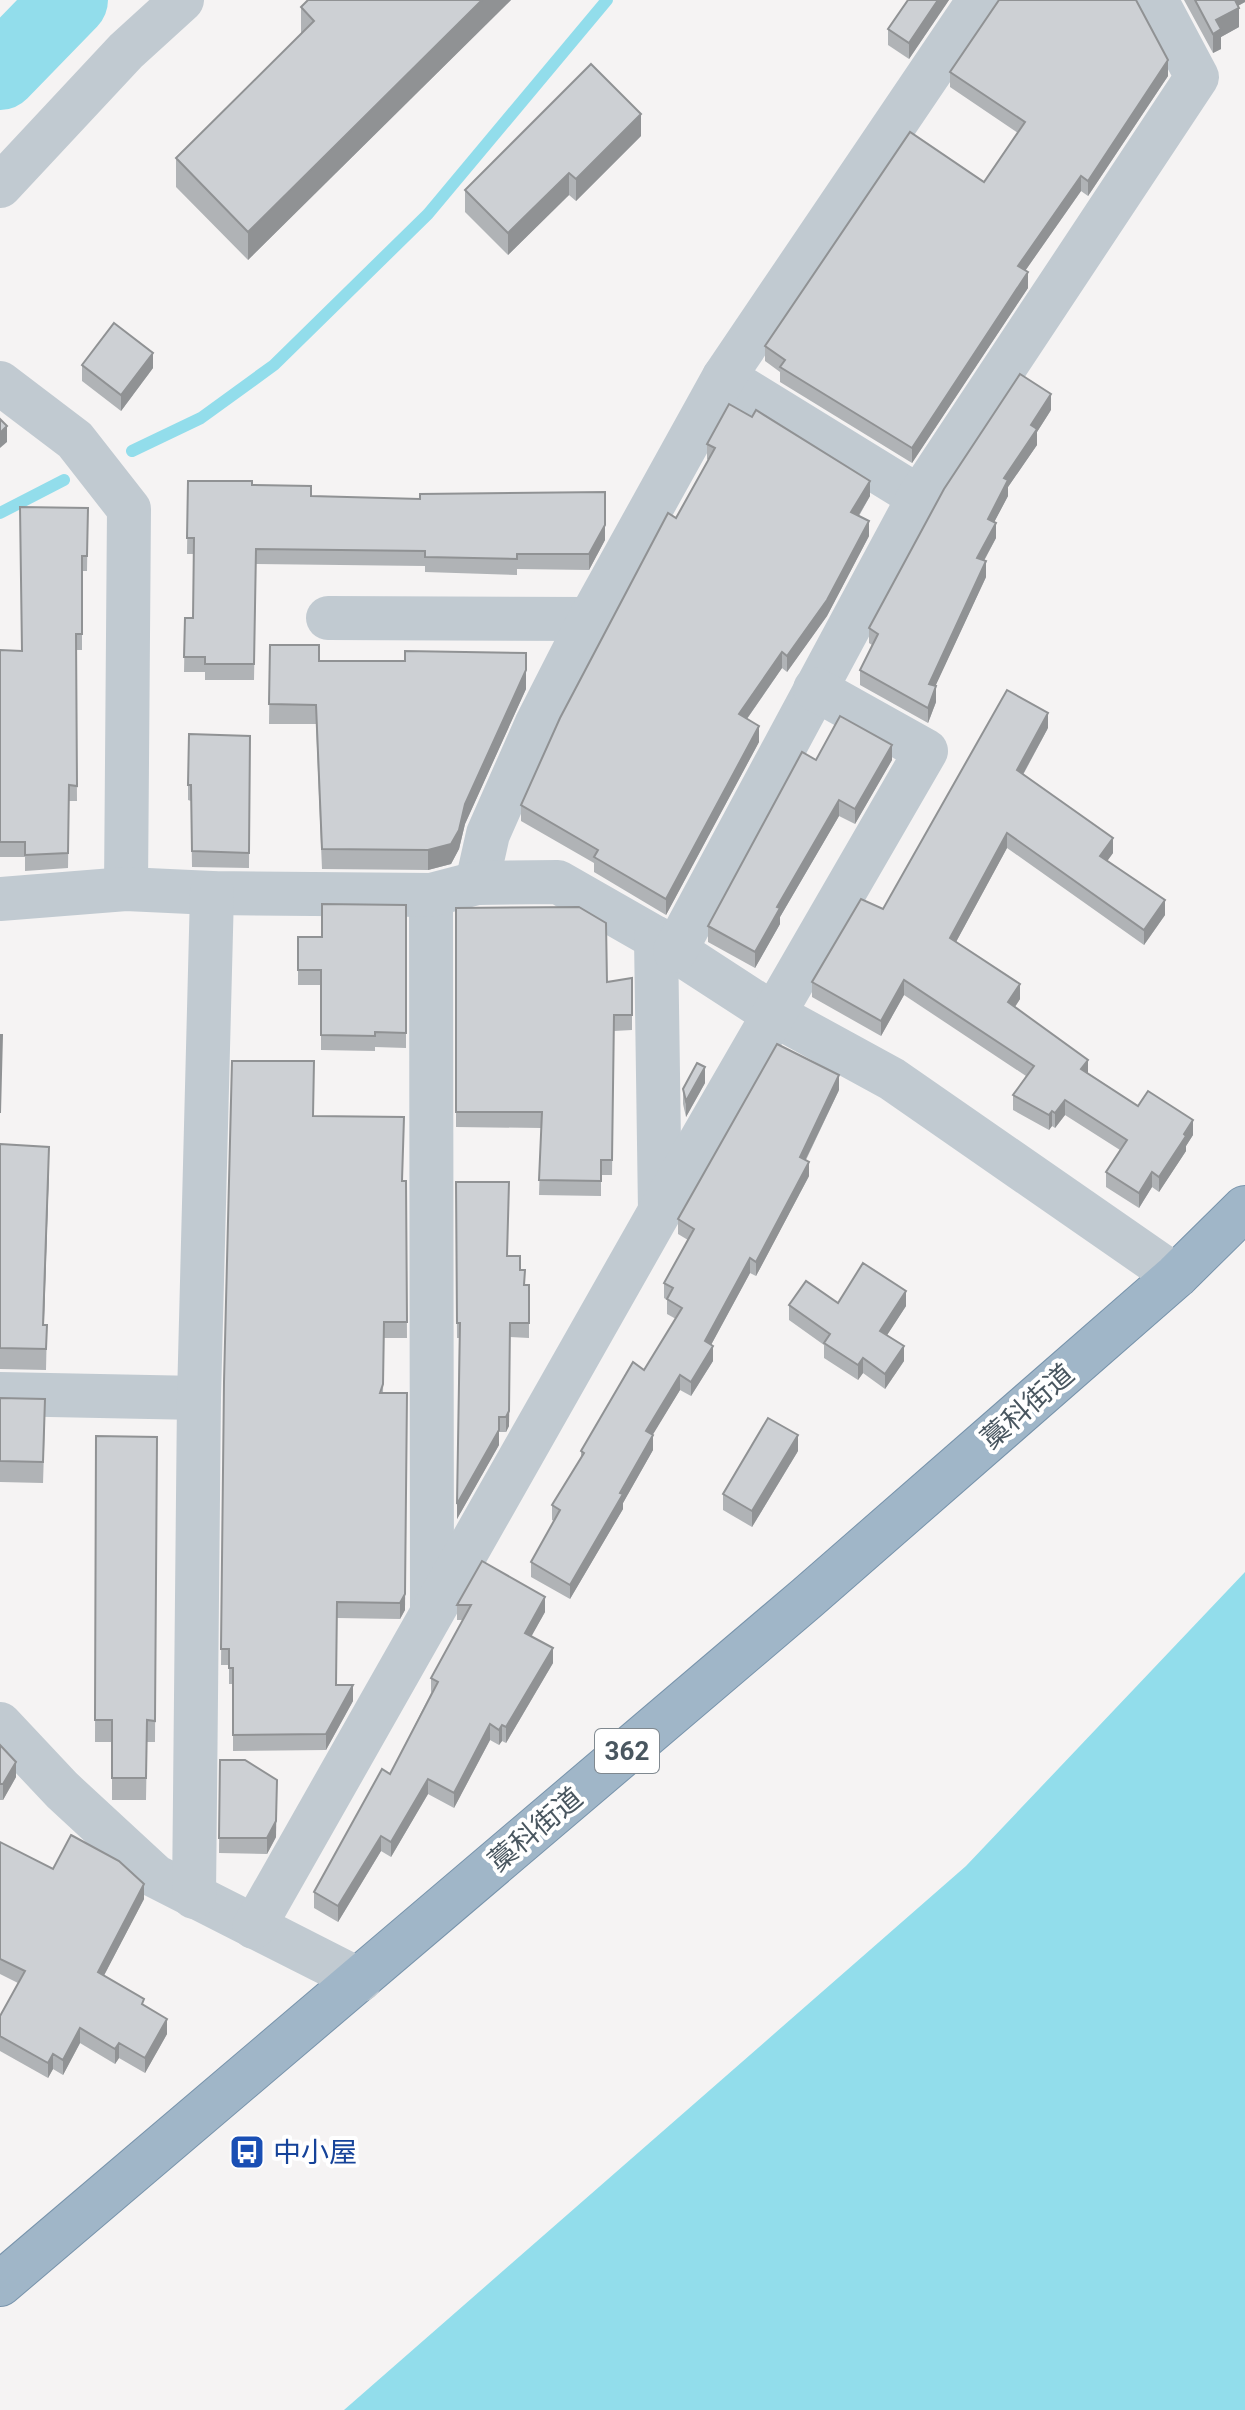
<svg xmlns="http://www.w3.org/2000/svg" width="1245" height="2410" font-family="Roboto,'Noto Sans JP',sans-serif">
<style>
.water{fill:#92ddeb}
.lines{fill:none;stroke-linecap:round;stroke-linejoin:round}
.stream{stroke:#92ddeb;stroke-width:12}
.river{stroke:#92ddeb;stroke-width:76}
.trunk-casing{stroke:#7793ab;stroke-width:46}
.minor{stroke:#c1cad1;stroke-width:44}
.tertiary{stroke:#c1cad1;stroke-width:44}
.trunk{stroke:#a0b6c8;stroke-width:44}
.wall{fill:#b0b3b6}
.shaded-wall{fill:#909294}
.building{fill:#cdd0d4;stroke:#909294;stroke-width:2}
.labels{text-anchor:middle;stroke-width:8;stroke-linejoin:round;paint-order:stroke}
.shield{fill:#fff;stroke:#808990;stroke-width:2}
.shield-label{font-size:26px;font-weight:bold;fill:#4a5760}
.street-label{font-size:28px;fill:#4a5760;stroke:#fff}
.transit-label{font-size:28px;fill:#164399;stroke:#fff;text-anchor:start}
</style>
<rect width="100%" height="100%" fill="#f5f3f3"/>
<polygon class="water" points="1245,1572 1245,2410 344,2410 966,1866"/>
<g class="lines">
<g class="stream">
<polyline points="132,451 201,418 274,365 428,214 607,0"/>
<polyline points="0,513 64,480"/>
</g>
<polyline class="river" points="0,72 70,0"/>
<defs>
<polyline id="trunk" points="0,2284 807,1598 1176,1276 1245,1208"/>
</defs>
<use href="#trunk" class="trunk-casing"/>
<g class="minor">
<polyline points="724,377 919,497"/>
<polyline points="0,383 75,440 129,509 126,889"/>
<polyline points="328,618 590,619"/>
<polyline points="477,883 488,834 537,723 590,619 724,377 979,0"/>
<polyline points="431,895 432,1609"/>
<polyline points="0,899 126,889 212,893 431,895 477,883 558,882 656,938 773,1014 892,1079 1176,1276"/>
<polyline points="656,938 660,1211"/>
<polyline points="675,951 919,497 1197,77 1156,0"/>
<polyline points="0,1394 199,1398"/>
<polyline points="0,1724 62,1790 155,1876 360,1980"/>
<polyline points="194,1897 199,1398 212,893"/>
<polyline points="254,1927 660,1211 926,751 815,689"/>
</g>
<polyline class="tertiary" points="0,186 126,51 182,0"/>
<use href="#trunk" class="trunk"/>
</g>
<g class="wall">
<polygon points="308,0 511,0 248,260 176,187 176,158 301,35 301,7"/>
<polygon points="908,0 949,0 909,59 888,45 888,29"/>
<polygon points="1184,0 1245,0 1245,2 1238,6 1239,27 1221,37 1221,49 1213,53"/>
<polygon points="950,72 1168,76 1088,196 1081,191 1025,271 1028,288 912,463 780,382 780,372 765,361 765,346 984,182 1018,133 950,87"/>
<polygon points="641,136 576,201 569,195 508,255 465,212 465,190"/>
<polygon points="82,365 153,368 121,411 82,381"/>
<polygon points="1051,410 1037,432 1037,445 1008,487 1008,496 994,522 996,538 984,561 986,577 935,686 936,702 928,723 860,685 860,670 872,645 869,643 869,628"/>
<polygon points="707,444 870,496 859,516 869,536 827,616 787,672 782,668 747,719 759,742 666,915 594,872 594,863 521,821 521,805 708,460 707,459"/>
<polygon points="188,481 252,485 311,496 420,499 605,492 605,540 589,570 517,569 517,575 425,572 425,566 256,564 254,680 205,680 205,672 184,672 185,618 193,618 194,554 187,554"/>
<polygon points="88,508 87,571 82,571 82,650 76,650 77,801 69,801 68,868 25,871 25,857 0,857 0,650 22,651"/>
<polygon points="270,645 319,661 405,661 526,653 526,689 465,824 459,849 451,864 428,870 322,869 316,724 269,724"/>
<polygon points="1048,728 1023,775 1113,853 1107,861 1165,915 1144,945 1007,848 956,942 1020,999 1015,1007 1088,1073 1138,1106 1193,1135 1186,1146 1186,1151 1159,1192 1152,1187 1139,1208 1106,1187 1106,1172 1120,1150 1065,1115 1055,1128 1052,1126 1049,1130 1013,1110 1013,1095 1026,1076 904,995 881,1036 812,997 812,982 883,909"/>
<polygon points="250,736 249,868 192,867 191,801 188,800 188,785"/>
<polygon points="816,760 892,760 855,824 839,816 780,917 780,924 755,968 708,942 708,926"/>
<polygon points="406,905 406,1048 375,1047 375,1051 321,1050 321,985 298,985 298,937 322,937"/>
<polygon points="456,908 607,982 632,978 632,1030 614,1031 612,1175 601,1175 601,1196 539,1195 541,1128 456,1127"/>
<polygon points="705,1083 686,1117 683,1104 683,1089"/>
<polygon points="839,1090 806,1160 809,1176 756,1276 750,1273 711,1345 713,1361 691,1396 680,1390 652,1435 653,1450 623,1503 623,1509 570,1599 531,1577 531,1562 554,1521 552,1520 552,1505 581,1459 581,1451 644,1370 676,1319 667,1314 667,1300 664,1298 664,1283 688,1240 678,1234 678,1219"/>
<polygon points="313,1116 403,1181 406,1181 407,1338 384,1338 383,1393 405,1610 400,1619 337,1618 337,1685 353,1701 326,1750 233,1751 233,1684 229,1684 229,1665 221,1665 224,1382"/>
<polygon points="0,1144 49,1168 44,1325 47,1325 46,1370 0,1369"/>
<polygon points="456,1182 508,1256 520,1270 525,1285 529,1285 529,1338 510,1337 509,1426 506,1432 499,1432 499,1445 457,1519 459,1338 457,1338"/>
<polygon points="838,1303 906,1306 887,1335 904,1361 885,1389 863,1373 858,1380 824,1358 824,1345 789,1320 789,1305"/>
<polygon points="0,1398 45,1420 43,1483 0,1482"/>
<polygon points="96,1436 157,1437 155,1742 147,1742 146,1800 112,1800 112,1742 95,1742"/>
<polygon points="798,1451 752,1527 723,1510 723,1494"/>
<polygon points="482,1561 545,1612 531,1636 553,1663 506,1743 502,1741 499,1745 490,1740 454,1808 428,1794 391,1857 381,1851 338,1922 314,1908 314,1892 390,1774 431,1693 431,1678 463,1620 457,1620 457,1605"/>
<polygon points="0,1745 16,1777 3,1800 0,1800"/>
<polygon points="220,1760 276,1837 267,1854 219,1853"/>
<polygon points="0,1842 53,1869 144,1899 104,1975 144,2006 167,2034 145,2073 119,2058 115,2064 80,2043 63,2075 53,2069 48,2078 0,2051 0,2016 18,1983 0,1974"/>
</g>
<g class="shaded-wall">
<polygon points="482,0 511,0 248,260 248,232"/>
<polygon points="938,0 949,0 909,59 909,43"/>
<polygon points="1230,0 1245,0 1245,2 1230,10"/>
<polygon points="1239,8 1239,27 1221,37 1221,49 1213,53 1213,34 1216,20"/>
<polygon points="1168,60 1168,76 1088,196 1088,181"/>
<polygon points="641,114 641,136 576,201 576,179"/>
<polygon points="569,173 569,195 508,255 508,233"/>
<polygon points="1081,176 1081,191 1018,281 1018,266"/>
<polygon points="1028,272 1028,288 912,463 912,448"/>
<polygon points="153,353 153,368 121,411 121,395"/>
<polygon points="1051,394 1051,410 1037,432 1037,445 1008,487 1008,496 988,534 988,519 1004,478 1031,425"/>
<polygon points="7,426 7,442 0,448 0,433"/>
<polygon points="870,481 870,496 851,528 851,512"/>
<polygon points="869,521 869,536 827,616 787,672 787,656"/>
<polygon points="996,523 996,538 977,573 977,558"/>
<polygon points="605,525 605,540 589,570 589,554"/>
<polygon points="986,561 986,577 929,700 929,684"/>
<polygon points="782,652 782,668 739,730 739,714"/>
<polygon points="526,670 526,689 465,824 459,849 451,864 428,870 428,850 465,804"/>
<polygon points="936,686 936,702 928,723 928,708"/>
<polygon points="1048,713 1048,728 1017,785 1017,770"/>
<polygon points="759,726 759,742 666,915 666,899"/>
<polygon points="892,745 892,760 855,824 855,809"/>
<polygon points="839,800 839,816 780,917 780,924 755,968 755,952 777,907"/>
<polygon points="1007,833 1007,848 950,953 950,938"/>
<polygon points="1113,838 1113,853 1100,871 1100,856"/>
<polygon points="1165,900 1165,915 1144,945 1144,930"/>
<polygon points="904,980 904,995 881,1036 881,1021"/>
<polygon points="1020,984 1020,999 1008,1017 1008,1002"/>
<polygon points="1088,1060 1088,1075 1081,1069"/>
<polygon points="705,1067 705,1083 686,1117 686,1101"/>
<polygon points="839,1075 839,1090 800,1171 800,1157"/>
<polygon points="1065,1100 1065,1115 1055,1128 1055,1113"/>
<polygon points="1052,1111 1052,1126 1049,1130 1049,1115"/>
<polygon points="1193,1120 1193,1135 1186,1146 1186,1151 1159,1192 1159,1177"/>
<polygon points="49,1147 49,1168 43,1346 43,1325"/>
<polygon points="809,1162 809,1176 756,1276 756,1262"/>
<polygon points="1152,1172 1152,1187 1139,1208 1139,1193"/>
<polygon points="750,1258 750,1273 705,1356 705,1341"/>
<polygon points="906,1291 906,1306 880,1346 880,1331"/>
<polygon points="510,1323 509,1426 506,1432 506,1417"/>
<polygon points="713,1346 713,1361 691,1396 691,1382"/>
<polygon points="904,1346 904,1361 885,1389 885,1374"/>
<polygon points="863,1358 863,1373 858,1380 858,1365"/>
<polygon points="680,1375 680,1390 646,1446 646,1431"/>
<polygon points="407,1393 405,1610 400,1619 400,1603"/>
<polygon points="499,1430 499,1445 457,1519 457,1504"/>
<polygon points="653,1435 653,1450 623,1503 623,1509 570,1599 570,1585"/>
<polygon points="798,1435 798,1451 752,1527 752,1511"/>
<polygon points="545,1597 545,1612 525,1648 525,1633"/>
<polygon points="553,1648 553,1663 506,1743 506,1727"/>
<polygon points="353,1685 353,1701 326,1750 326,1734"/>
<polygon points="490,1724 490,1740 454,1808 454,1793"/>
<polygon points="502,1725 502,1741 499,1745 499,1730"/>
<polygon points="16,1762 16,1777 3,1800 3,1784"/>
<polygon points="428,1779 428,1794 391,1857 391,1842"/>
<polygon points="277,1780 276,1837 267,1854 267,1838"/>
<polygon points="381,1836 381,1851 338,1922 338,1906"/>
<polygon points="144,1884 144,1899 98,1987 98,1972"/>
<polygon points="167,2019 167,2034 145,2073 145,2058"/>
<polygon points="80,2028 80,2043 63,2075 63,2060"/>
<polygon points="119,2043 119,2058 115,2064 115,2049"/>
<polygon points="53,2054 53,2069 48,2078 48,2063"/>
</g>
<g class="building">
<polygon points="308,0 482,0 248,232 176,158 314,21 301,7"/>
<polygon points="908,0 938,0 909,43 888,29"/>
<polygon points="999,0 1136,0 1168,60 1088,181 1081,176 1018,266 1028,272 912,448 780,367 785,360 765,346 910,132 984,182 1025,122 950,72"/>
<polygon points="1195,0 1235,0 1239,8 1216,20 1221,29 1213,34"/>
<polygon points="591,64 641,114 576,179 569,173 508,233 465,190"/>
<polygon points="114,323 153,353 121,395 82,365"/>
<polygon points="1020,374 1051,394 1031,425 1037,429 1004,478 1008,480 988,519 996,523 977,558 986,561 929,684 936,686 928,708 860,670 878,634 869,628 944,489"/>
<polygon points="729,404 752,417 756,410 870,481 851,512 869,521 827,600 787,656 782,652 739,714 759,726 666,899 594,857 598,850 521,805 560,718 668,513 676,518 715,448 707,444"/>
<polygon points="0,419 7,426 0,433"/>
<polygon points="188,481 252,481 252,485 311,486 311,496 420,499 420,494 605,492 605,525 589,554 517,554 517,559 425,557 425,551 256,549 254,664 205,664 205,657 184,657 185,618 193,618 194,538 187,538"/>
<polygon points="20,507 88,508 87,556 82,556 82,634 76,634 77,786 69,785 68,853 25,855 25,842 0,842 0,650 22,651"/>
<polygon points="270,645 319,645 319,661 405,661 405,651 526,653 526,670 465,804 459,830 451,844 428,850 322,849 316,705 269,704"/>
<polygon points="1007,690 1048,713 1017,770 1113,838 1100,856 1165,900 1144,930 1007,833 950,938 1020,984 1008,1002 1088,1060 1081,1069 1138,1106 1148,1091 1193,1120 1184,1134 1186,1136 1159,1177 1152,1172 1139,1193 1106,1172 1127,1140 1065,1100 1055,1113 1052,1111 1049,1115 1013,1095 1034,1066 904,980 881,1021 812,982 861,899 883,909"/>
<polygon points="840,716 892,745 855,809 839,800 777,907 780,908 755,952 708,926 802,752 816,760"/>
<polygon points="189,734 250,736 249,853 192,851 191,785 188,785"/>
<polygon points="322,904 406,905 406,1033 375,1032 375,1036 321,1035 321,970 298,970 298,937 322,937"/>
<polygon points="579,907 606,923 607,982 632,978 632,1015 614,1015 612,1160 601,1160 601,1181 539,1180 542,1112 456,1112 456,908"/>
<polygon points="0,1035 2,1035 0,1113"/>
<polygon points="777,1044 839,1075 800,1157 809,1162 756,1262 750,1258 705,1341 713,1346 691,1382 680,1375 646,1431 653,1435 620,1493 623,1494 570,1585 531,1562 560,1510 552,1505 584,1453 581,1451 633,1362 644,1370 682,1308 667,1299 673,1288 664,1283 694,1229 678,1219"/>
<polygon points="232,1061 314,1061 313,1116 404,1117 402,1181 406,1181 407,1322 384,1322 383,1384 380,1393 407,1393 405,1594 400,1603 337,1602 336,1685 353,1685 326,1734 233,1735 233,1668 229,1668 229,1649 221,1649 224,1382"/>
<polygon points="697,1063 705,1067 686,1101 683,1089"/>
<polygon points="0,1144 49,1147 43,1325 47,1325 46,1349 0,1348"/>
<polygon points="456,1182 509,1182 507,1256 520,1256 520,1270 525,1270 524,1285 529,1285 529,1323 510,1323 509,1411 506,1417 499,1417 499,1430 457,1504 460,1323 457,1323"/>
<polygon points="863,1263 906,1291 880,1331 904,1346 885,1374 863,1358 858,1365 824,1343 830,1334 789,1305 806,1281 838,1303"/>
<polygon points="0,1398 45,1399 43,1462 0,1461"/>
<polygon points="768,1418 798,1435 752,1511 723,1494"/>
<polygon points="96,1436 157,1437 155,1721 147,1720 146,1778 112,1778 112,1720 95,1720"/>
<polygon points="482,1561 545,1597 525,1633 553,1648 506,1727 502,1725 499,1730 490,1724 454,1793 428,1779 391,1842 381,1836 338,1906 314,1892 382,1769 390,1774 438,1682 431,1678 471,1605 457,1605"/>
<polygon points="0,1745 16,1762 3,1784 0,1784"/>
<polygon points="220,1760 245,1760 277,1780 276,1821 267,1838 219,1838"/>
<polygon points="71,1835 119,1861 144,1884 98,1972 144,1999 142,2004 167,2019 145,2058 119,2043 115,2049 80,2028 63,2060 53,2054 48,2063 0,2036 0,2016 25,1971 0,1959 0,1842 53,1869"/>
</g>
<defs>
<symbol id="bus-square" viewBox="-11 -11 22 22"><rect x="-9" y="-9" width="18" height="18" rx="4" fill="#1a4fb4" stroke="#fff"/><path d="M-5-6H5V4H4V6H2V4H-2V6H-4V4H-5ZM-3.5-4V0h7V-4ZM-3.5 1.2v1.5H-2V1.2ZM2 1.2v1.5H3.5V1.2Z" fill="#fff"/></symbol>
</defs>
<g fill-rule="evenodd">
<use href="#bus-square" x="227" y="2132" width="40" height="40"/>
</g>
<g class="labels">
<rect class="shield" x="595" y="1729" width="64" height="44" rx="6"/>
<g class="shield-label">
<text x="627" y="1760">362</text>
</g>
<g class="street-label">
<text transform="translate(1027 1406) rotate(-41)" y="10">藁科街道</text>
<text transform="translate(535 1829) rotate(-40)" y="10">藁科街道</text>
</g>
<g class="transit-label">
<text x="273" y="2162">中小屋</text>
</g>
</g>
</svg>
